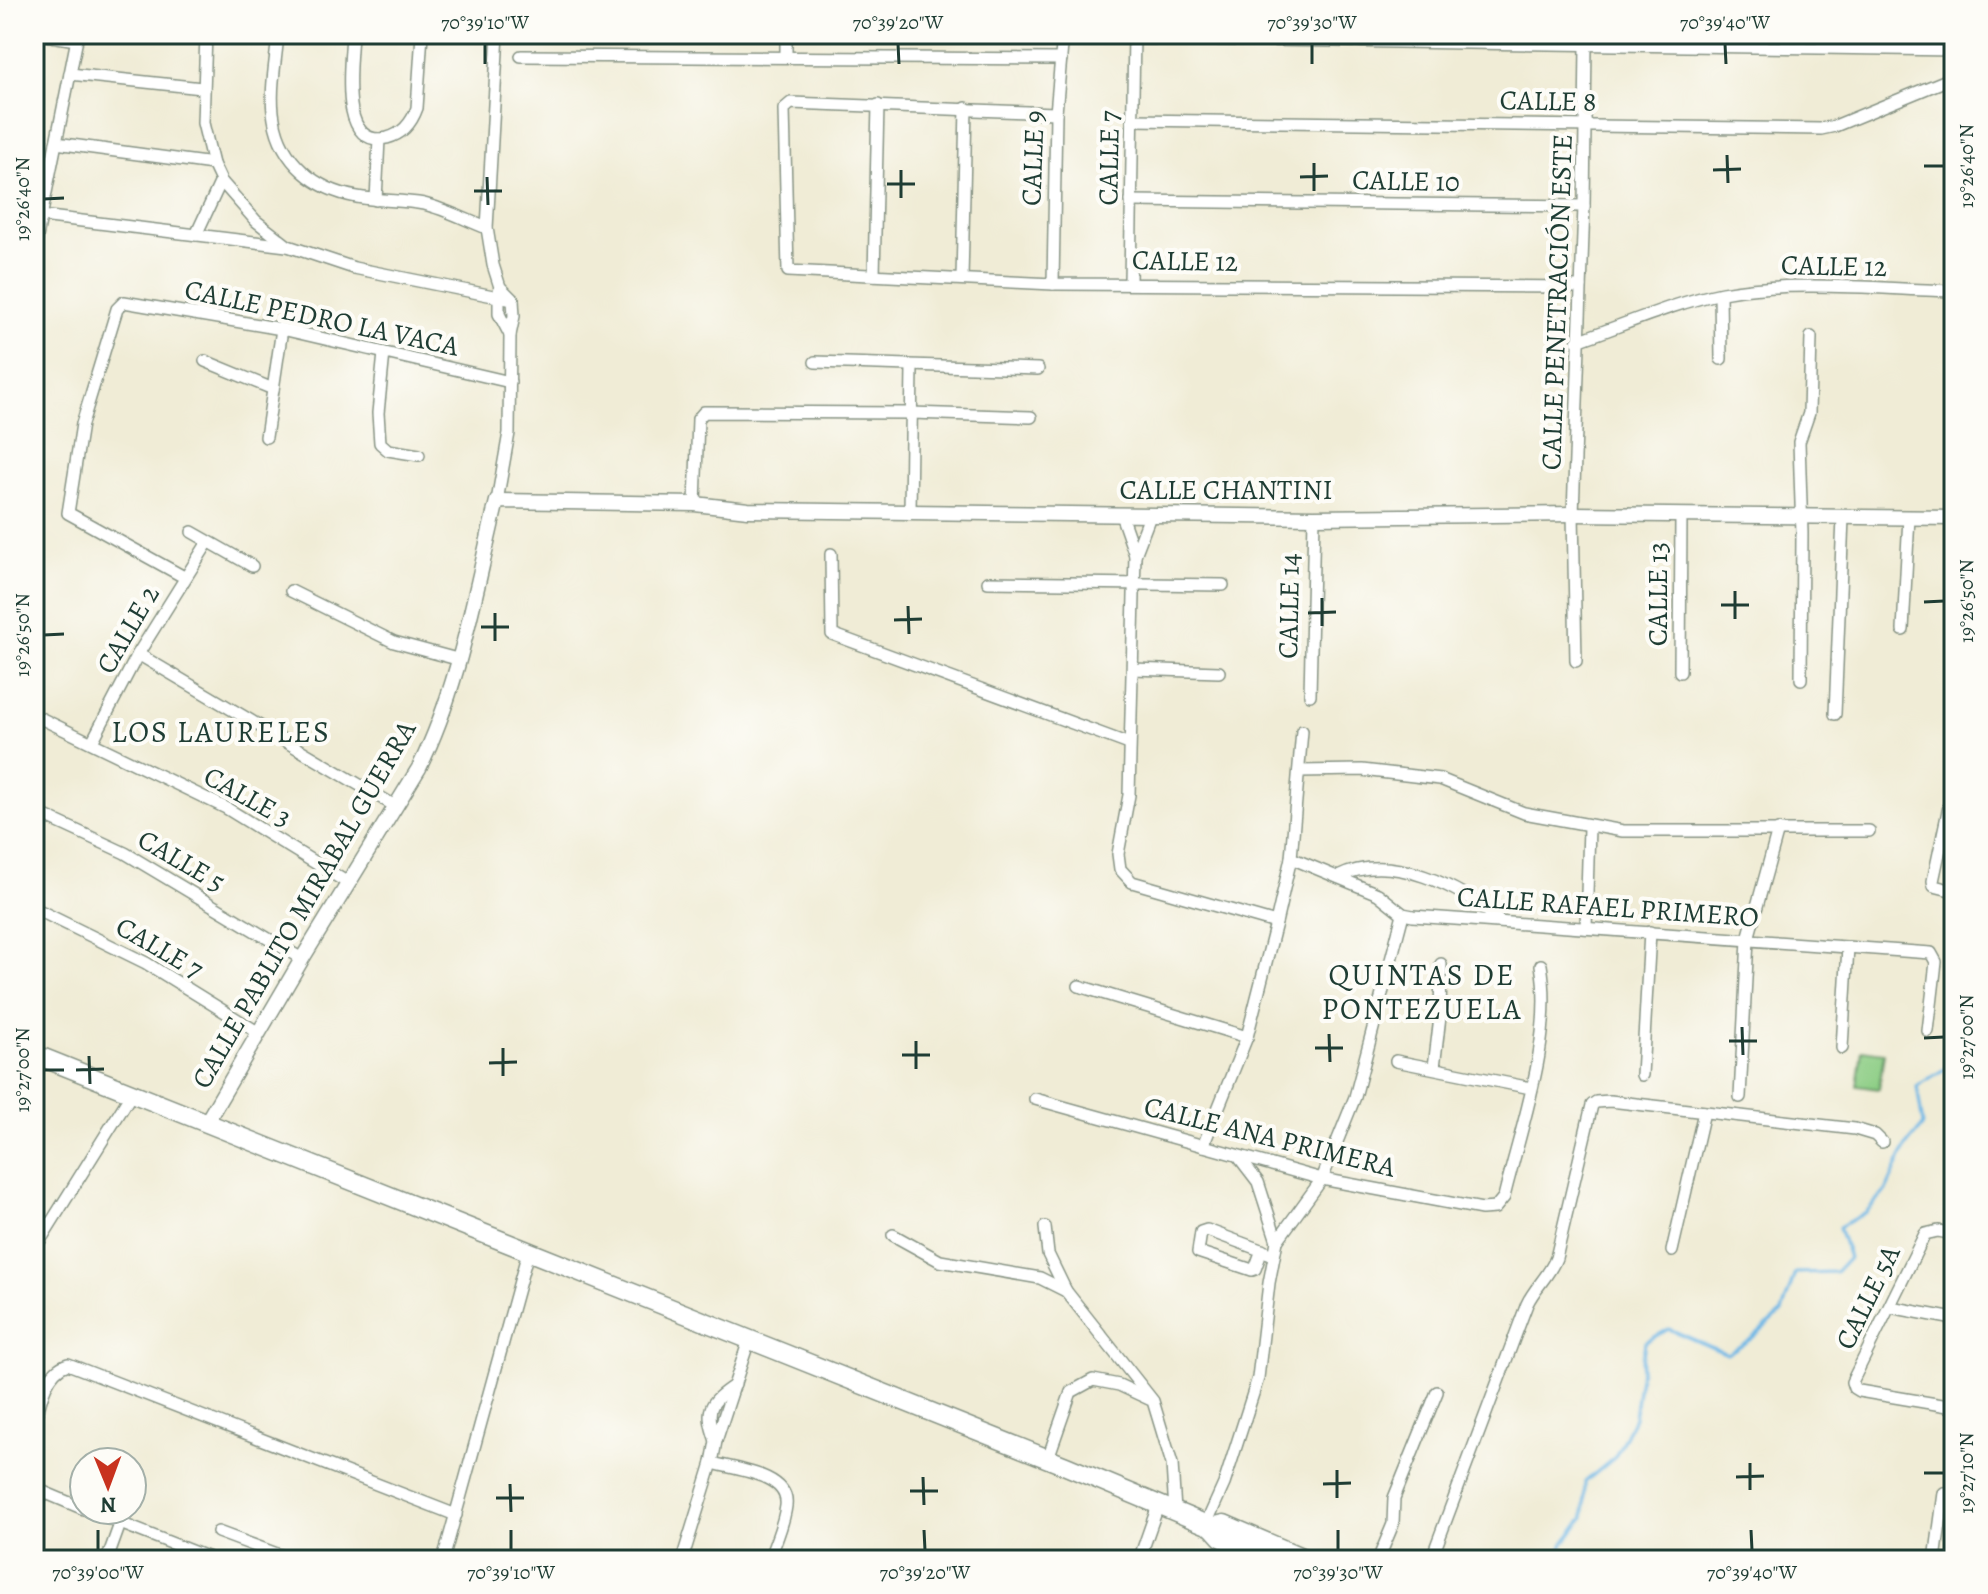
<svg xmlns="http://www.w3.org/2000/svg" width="1988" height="1594" font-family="Alegreya,serif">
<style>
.pitch{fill:#8ccd84;stroke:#56855c;stroke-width:2}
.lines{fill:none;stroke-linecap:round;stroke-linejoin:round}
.stream{stroke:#6db7e6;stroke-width:3}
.minor-casing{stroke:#889485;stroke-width:14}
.tertiary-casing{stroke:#889485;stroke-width:17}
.primary-casing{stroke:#889485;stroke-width:21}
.minor{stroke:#fff;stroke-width:11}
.tertiary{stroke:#fff;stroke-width:14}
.primary{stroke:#fff;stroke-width:18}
.ticks{fill:none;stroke:#1f3d34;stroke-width:3}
.labels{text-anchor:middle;stroke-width:8;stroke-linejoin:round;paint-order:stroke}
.street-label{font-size:28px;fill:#1f3d34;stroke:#fdfcf7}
.neighbourhood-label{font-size:30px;letter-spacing:2px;fill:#1f3d34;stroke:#fdfcf7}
.neatline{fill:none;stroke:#1f3d34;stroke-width:3}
.ticks-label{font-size:20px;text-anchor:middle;fill:#1f3d34}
</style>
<rect width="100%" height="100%" fill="#fdfcf7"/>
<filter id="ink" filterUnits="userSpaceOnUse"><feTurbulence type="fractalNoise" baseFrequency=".0125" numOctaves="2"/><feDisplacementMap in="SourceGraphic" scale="16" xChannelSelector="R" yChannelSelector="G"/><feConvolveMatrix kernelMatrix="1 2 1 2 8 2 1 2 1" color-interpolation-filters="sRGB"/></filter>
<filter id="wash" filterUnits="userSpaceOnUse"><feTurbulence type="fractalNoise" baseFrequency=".006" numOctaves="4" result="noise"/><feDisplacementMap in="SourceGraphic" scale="32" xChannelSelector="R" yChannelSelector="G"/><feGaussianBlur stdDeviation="1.8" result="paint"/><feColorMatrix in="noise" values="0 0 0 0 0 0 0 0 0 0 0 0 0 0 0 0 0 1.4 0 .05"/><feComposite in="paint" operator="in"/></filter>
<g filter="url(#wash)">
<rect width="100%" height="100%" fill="#f0ecd6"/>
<polygon class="pitch" points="1862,1050 1884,1053 1879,1089 1857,1086"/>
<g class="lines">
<polyline class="stream" points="1558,1560 1564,1543 1584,1517 1585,1482 1615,1457 1634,1418 1645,1342 1669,1329 1727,1354 1751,1339 1782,1312 1795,1273 1836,1272 1849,1258 1839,1227 1866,1212 1886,1191 1906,1146 1923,1125 1917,1086 1954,1063"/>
</g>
</g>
<g filter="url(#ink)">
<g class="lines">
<defs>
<g id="minor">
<polyline points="39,34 76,40"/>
<polyline points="206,34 203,123 213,164 221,181 256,221 288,246 354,268 513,300"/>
<path d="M278,34C276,61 269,92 274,119C281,162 316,190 357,197C379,201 402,200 424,204C445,209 466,220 487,228"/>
<path d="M352,34C351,62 337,149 387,138C403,134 412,122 417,108L422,34"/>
<polyline points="1063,37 1954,50"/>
<polyline points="521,56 1061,59"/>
<polyline points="786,56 786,34"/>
<polyline points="70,74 202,88"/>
<polyline points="1056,113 791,103 784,109 788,271 1053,284 1581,287"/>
<polyline points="1132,120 1821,129 1835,126 1954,77"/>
<polyline points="56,143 213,164"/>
<polyline points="376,200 379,139"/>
<polyline points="1131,201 1584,206"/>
<polyline points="41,216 287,246"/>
<polyline points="196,235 221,181"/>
<polyline points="34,252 78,34"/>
<polyline points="874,275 878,105"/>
<polyline points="962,279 966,108"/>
<polyline points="1130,283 1134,34"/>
<polyline points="1053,284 1056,113 1063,34"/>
<polyline points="499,291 499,314 510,335"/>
<polyline points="1720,294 1721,359"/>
<path d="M1577,341C1624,325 1673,303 1722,293C1791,280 1882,289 1954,291"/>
<polyline points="384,353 378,413 380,443 388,450 419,455"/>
<polyline points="205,361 273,389"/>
<polyline points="815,362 1038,369"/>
<polyline points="266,437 282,329"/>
<polyline points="497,501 509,433 510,335 514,316 513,300 500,287 493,265 487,228 498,34"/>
<polyline points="695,504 698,419 704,412 911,413 1031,417"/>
<polyline points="910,512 912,366"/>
<polyline points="1121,515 1135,555"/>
<polyline points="1150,516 1135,555 1129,795 1118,854 1120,869 1132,882 1276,923"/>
<polyline points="192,532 252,566"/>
<polyline points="831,554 832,634 1129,744"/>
<polyline points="184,577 68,513 82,424 117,309 124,302 282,329 510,382"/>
<polyline points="988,582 1223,585"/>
<polyline points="291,591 394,642 457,659"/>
<polyline points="1903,630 1909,517"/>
<polyline points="138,654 395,806"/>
<polyline points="1576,661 1573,514 1584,206 1586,44"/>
<polyline points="1133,669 1219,672"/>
<polyline points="1680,672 1681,515"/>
<polyline points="1801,679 1802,533 1799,442 1809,413 1811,337"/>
<polyline points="1310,695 1314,517"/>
<polyline points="1835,714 1843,518"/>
<polyline points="34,715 226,808 348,883"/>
<polyline points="92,742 138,654 208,542"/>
<polyline points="1299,771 1362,770 1440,779 1524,813 1623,831 1869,831"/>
<polyline points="1954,783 1933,881 1934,886 1954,891"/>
<polyline points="34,811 125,853 302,959"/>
<polyline points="1291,858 1378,894 1403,914 1413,916 1931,953 1936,962 1928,1031"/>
<path d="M1338,877C1390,851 1461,886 1501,922"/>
<polyline points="34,908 146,963 259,1033"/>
<polyline points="1586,928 1589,827"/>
<polyline points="1079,986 1247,1037"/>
<polyline points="1842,1048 1848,947"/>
<polyline points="1396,1061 1531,1088"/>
<polyline points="1434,1067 1440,1017 1441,964"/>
<polyline points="1642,1075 1650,932"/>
<polyline points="1740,1097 1748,939 1778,830"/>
<path d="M1035,1099L1322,1179L1482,1209L1495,1208L1504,1197C1521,1127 1554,1037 1541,965"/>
<polyline points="1203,1146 1247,1037 1276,923 1291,858 1302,731"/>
<polyline points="1238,1156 1258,1182 1277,1241"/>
<polyline points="1045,1227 1048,1254 1066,1291"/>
<polyline points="1954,1234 1938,1231 1925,1234 1852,1382 1854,1388 1859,1391 1954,1407"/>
<polyline points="893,1235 940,1261 1040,1278 1066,1291 1153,1401 1172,1464 1175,1511"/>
<polyline points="34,1250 132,1093"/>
<polyline points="1262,1250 1255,1269 1252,1270 1198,1252 1201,1232 1207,1230 1274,1255"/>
<polyline points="1672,1251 1704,1112"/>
<polyline points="1890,1307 1954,1319"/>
<path d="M34,1428C39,1407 44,1371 68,1364L456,1515"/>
<path d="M716,1441C705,1410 708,1403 735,1385"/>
<polyline points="1048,1458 1071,1392 1093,1380 1119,1385 1149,1399"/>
<path d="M712,1463C734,1469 790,1474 786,1506C784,1524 775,1543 769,1560"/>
<polyline points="34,1488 84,1509"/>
<polyline points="87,1510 214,1560"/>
<polyline points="1206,1524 1224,1484 1258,1378 1269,1283 1277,1241 1322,1179 1355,1097 1403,914"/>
<polyline points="218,1532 293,1560"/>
<polyline points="107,1560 120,1524"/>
<polyline points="443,1560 528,1252"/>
<polyline points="682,1560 712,1463 716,1441 749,1340"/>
<polyline points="1139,1560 1159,1503"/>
<polyline points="1378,1560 1393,1524 1394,1498 1437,1392"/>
<path d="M1431,1560L1527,1304C1535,1287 1549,1276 1556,1258L1592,1105L1596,1102L1610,1101L1855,1129L1875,1135L1882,1142"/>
<polyline points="1935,1560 1944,1493"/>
</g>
<path id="tertiary" d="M206,1123L302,959L419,768C460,686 475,590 497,501L695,504L748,510L1314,517L1573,514L1954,518"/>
<g id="primary">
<polyline points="34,1054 1066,1466 1212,1527 1221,1537 1270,1560"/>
<polyline points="1212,1527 1224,1524 1308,1560"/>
</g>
</defs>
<use href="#minor" class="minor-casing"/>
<use href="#tertiary" class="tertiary-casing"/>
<use href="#primary" class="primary-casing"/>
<use href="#minor" class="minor"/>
<use href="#tertiary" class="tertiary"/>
<use href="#primary" class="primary"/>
</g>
</g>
<path class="ticks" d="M485,44V64M898,44L899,64M1312,44V64M1725,44L1726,64M1727,155L1728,183M1314,163V191M1924,166H1944M901,170V198M1713,170L1741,169M487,177L488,205M1300,177L1328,176M887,184H915M474,191H502M44,199L64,198M1735,591V619M1322,598V626M1924,602L1944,601M1721,605H1749M908,606L909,634M495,613V641M1308,613L1336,612M894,620L922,619M481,627H509M44,635L64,634M1742,1027L1743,1055M1329,1034L1330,1062M1924,1038L1944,1037M916,1041V1069M1729,1041H1757M503,1048V1076M1315,1048H1343M902,1055H930M89,1056L90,1084M489,1063L517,1062M44,1070H64M76,1070L104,1069M1750,1463V1490M1337,1470V1498M1924,1473H1944M923,1477L924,1505M1736,1477L1764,1476M510,1484L511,1512M1323,1484L1351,1483M910,1491H938M496,1498H524M98,1530V1550M511,1530V1550M924,1530L925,1550M1338,1530V1550M1751,1530L1752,1550"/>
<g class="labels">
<g class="street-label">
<text transform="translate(1548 100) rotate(1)" y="10">CALLE 8</text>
<text transform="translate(1032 158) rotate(-88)" y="10">CALLE 9</text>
<text transform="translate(1108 158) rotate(-89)" y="10">CALLE 7</text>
<text transform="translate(1406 180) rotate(1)" y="10">CALLE 10</text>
<text transform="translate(1185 260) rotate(1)" y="10">CALLE 12</text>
<text transform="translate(1834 265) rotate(1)" y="10">CALLE 12</text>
<text transform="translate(1556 302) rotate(-88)" y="10">CALLE PENETRACIÓN ESTE</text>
<text transform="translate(322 317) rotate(12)" y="10">CALLE PEDRO LA VACA</text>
<text x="1226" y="499">CALLE CHANTINI</text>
<text transform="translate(1657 594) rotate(-90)" y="10">CALLE 13</text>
<text transform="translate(1288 606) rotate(-89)" y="10">CALLE 14</text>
<text transform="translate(127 629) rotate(-60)" y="10">CALLE 2</text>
<text transform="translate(248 796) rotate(29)" y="10">CALLE 3</text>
<text transform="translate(182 860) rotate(30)" y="10">CALLE 5</text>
<text transform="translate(303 904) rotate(-60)" y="10">CALLE PABLITO MIRABAL GUERRA</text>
<text transform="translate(1608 906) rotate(4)" y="10">CALLE RAFAEL PRIMERO</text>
<text transform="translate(160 947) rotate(30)" y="10">CALLE 7</text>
<text transform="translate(1270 1136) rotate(14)" y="10">CALLE ANA PRIMERA</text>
<text transform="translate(1867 1297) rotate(-64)" y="10">CALLE 5A</text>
</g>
<g class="neighbourhood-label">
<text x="221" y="742">LOS LAURELES</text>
<text x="1422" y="985">QUINTAS DE<tspan x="1422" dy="34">PONTEZUELA</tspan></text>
</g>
</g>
<rect width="1988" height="1594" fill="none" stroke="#fdfcf7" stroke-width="88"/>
<g transform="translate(108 1486) rotate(179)"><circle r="38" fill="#fdfcf7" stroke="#a4b0a9" stroke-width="2"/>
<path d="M0-6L14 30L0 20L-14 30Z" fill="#c8321e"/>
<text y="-12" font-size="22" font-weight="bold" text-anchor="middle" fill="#1f3d34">N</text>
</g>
<rect x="44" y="44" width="1900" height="1506" class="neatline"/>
<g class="ticks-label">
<text x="485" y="29">70°39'10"W</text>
<text x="898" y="29">70°39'20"W</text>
<text x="1312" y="29">70°39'30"W</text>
<text x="1725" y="29">70°39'40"W</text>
<text transform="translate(1966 166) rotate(-90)" y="7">19°26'40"N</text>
<text transform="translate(22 199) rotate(-90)" y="7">19°26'40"N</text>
<text transform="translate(1966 601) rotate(-90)" y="7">19°26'50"N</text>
<text transform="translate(22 635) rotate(-90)" y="7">19°26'50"N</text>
<text transform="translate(1966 1037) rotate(-90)" y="7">19°27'00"N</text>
<text transform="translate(22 1070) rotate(-90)" y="7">19°27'00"N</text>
<text transform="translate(1966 1473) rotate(-90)" y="7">19°27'10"N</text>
<text x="98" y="1579">70°39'00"W</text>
<text x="511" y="1579">70°39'10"W</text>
<text x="925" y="1579">70°39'20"W</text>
<text x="1338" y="1579">70°39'30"W</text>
<text x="1752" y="1579">70°39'40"W</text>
</g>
</svg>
